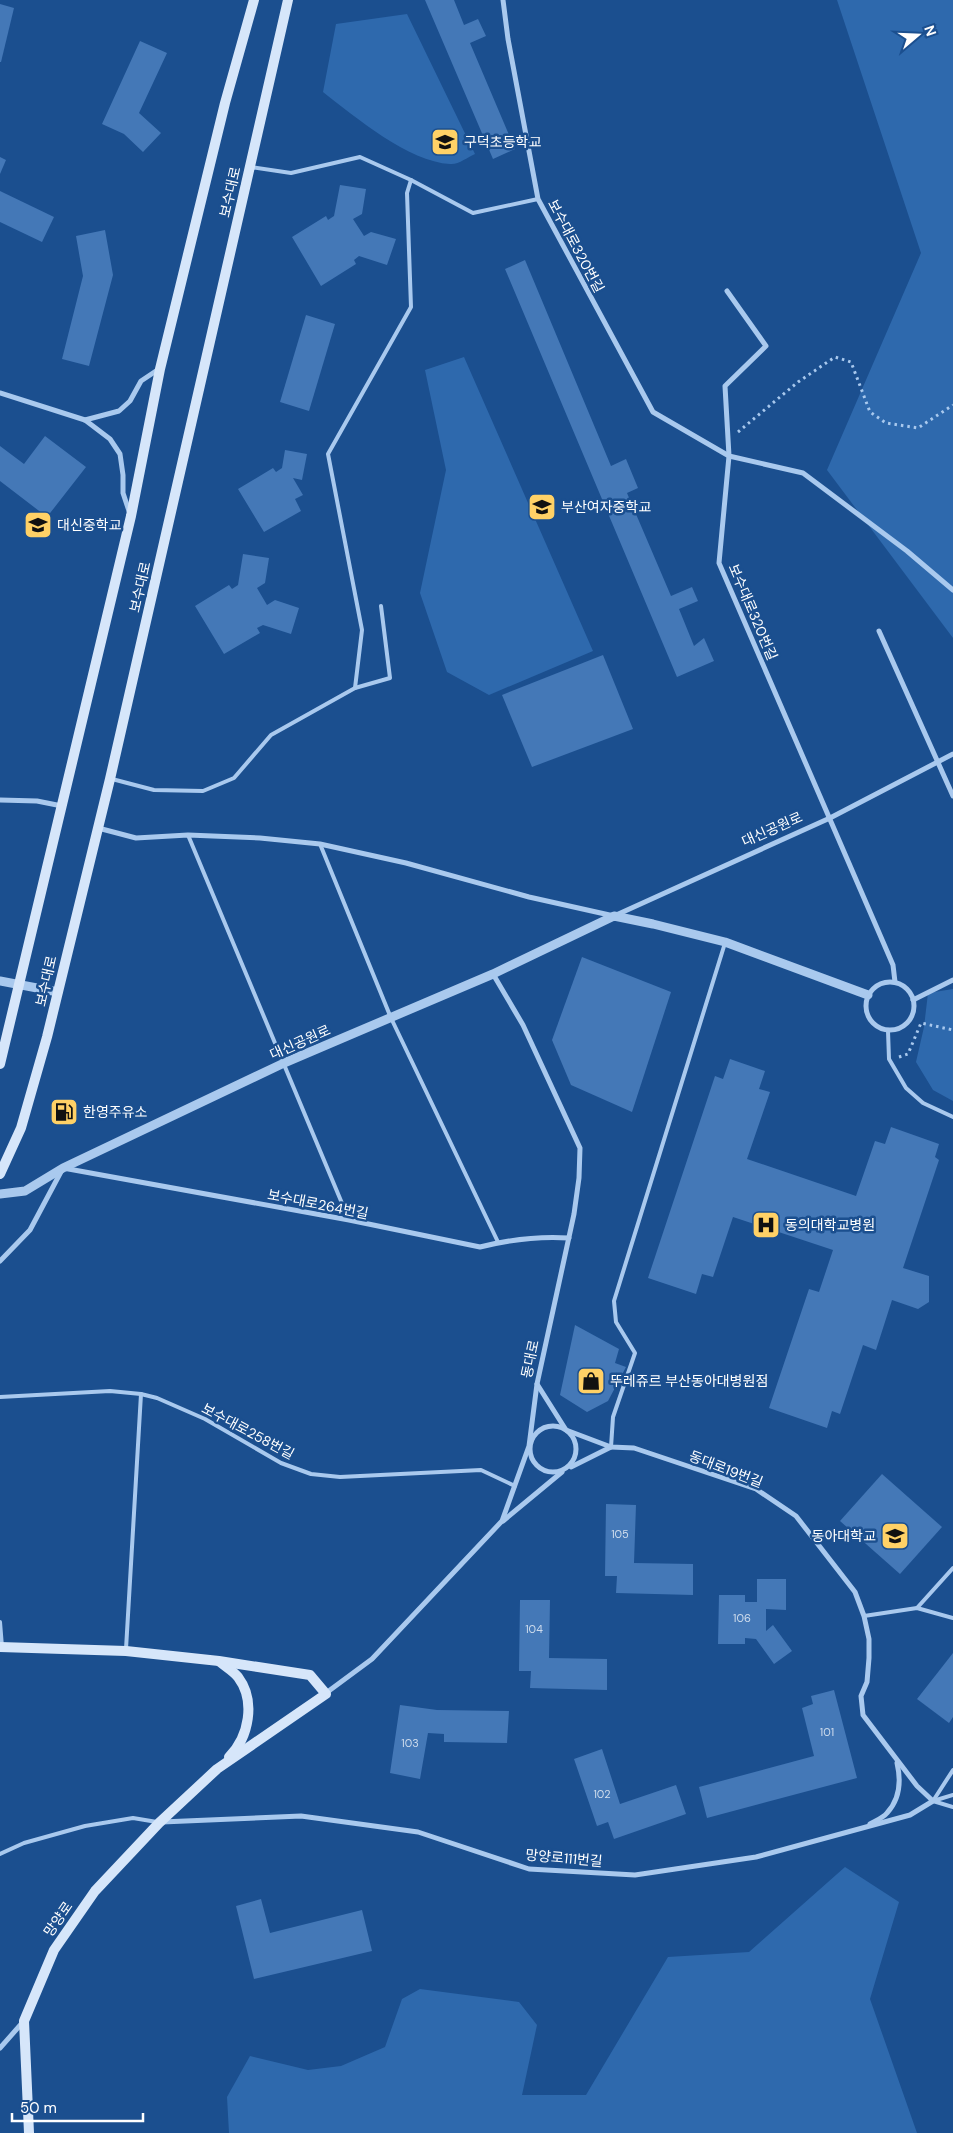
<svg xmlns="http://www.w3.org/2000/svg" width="953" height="2133" font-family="'DM Sans','Noto Sans KR',sans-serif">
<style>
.green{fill:#2e69ad}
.building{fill:#4478b7}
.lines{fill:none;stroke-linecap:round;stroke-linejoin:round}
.path{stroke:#a9c9ee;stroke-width:3;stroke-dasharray:2.5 4;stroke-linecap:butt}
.service{stroke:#a9c9ee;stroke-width:4}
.minor{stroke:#a9c9ee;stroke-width:5}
.tertiary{stroke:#a9c9ee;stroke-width:9}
.secondary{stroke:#d6e6fa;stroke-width:10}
.labels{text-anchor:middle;stroke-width:5;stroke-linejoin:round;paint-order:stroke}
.number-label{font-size:11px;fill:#d0dded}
.poi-label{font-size:14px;fill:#fff;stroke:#1b4f8f;text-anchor:start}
.street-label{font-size:14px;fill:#fff;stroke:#1b4f8f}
</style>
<rect width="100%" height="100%" fill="#1b4f8f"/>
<g class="green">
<polygon points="837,0 953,0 953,638 827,470 921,253"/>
<path d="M407,14L475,154C468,157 458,165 450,164C409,162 355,117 323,92L336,24Z"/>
<polygon points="464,357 593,651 489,695 447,672 420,593 446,470 425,370"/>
<polygon points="953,989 953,1101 933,1090 916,1062 924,1027 928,993"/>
<polygon points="845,1867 899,1902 870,1999 917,2133 229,2133 227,2097 250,2056 308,2070 341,2066 385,2047 402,1999 420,1989 519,2002 537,2025 522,2095 586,2095 668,1957 749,1952"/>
</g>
<g class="building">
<polygon points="425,0 454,0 464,25 478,19 486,36 470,43 515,149 493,159"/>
<polygon points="0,4 14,8 1,62 0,62"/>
<polygon points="140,41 167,53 139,113 161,133 143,152 124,134 102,124"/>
<polygon points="0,157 6,160 0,174"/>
<polygon points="340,185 366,189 362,214 353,219 364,236 371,232 396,239 387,265 359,256 354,260 356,264 321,286 292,237 326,216 328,220 334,216"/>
<polygon points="0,191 54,217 42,242 0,222"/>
<polygon points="105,230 113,275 89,366 62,359 83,276 76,236"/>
<polygon points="525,260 611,466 626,459 638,488 627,493 671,596 692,587 698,601 679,609 694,646 704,638 714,661 677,677 505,269"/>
<polygon points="306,315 335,324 309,411 280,402"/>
<polygon points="45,436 86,467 47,517 0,481 0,446 24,464"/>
<polygon points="285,450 307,454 302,480 293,478 303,495 295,499 301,511 264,532 238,489 273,468 276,472 282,468"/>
<polygon points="243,554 269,558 265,583 257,588 267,605 275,600 299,608 291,634 263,625 257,628 260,633 224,654 195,606 229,585 232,589 238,585"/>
<polygon points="603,655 633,729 532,767 502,695"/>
<polygon points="582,957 671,992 632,1112 571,1085 552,1040"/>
<polygon points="730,1059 765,1071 759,1089 770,1092 747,1159 856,1196 875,1141 885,1144 891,1127 939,1144 935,1157 939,1160 903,1268 929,1276 929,1302 918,1309 892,1300 876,1350 863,1345 840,1414 832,1411 827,1428 769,1408 809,1289 819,1292 833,1250 733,1217 713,1277 702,1274 696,1294 648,1278 715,1076 723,1079"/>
<polygon points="575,1325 619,1349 615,1363 626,1367 608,1401 587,1412 560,1395"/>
<polygon points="882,1474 942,1527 900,1574 840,1521"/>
<polygon points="606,1504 636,1505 634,1563 693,1564 693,1595 616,1593 617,1576 605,1576"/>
<polygon points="757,1579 786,1579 786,1610 766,1609 766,1631 773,1625 792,1651 774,1664 756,1639 745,1638 745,1644 718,1644 719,1595 745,1595 745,1602 757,1602"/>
<polygon points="520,1600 550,1600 549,1658 607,1659 607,1690 530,1688 531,1671 519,1671"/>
<polygon points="953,1653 953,1717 949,1723 917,1699"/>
<polygon points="834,1690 857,1778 707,1818 699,1787 814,1756 802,1708 813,1704 811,1696"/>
<polygon points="400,1705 437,1710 509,1711 507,1743 444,1742 444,1734 428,1733 420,1779 390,1773"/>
<polygon points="602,1749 620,1804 676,1785 686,1814 614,1839 608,1822 597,1826 574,1759"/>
<polygon points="261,1899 270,1933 362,1910 372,1951 254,1979 236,1906"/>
</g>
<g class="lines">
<g class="path">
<polyline points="738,432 798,382 835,357 851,362 870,412 886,423 918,428 953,405"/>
<polyline points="899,1057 908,1054 921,1023 953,1030"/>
</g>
<g class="service">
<polyline points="250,167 291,173 360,157 411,180 473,213 538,199"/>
<polyline points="355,688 362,630 328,454 411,307 407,193 411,180"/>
<polyline points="112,779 154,790 203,791 234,778 271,735 355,688 390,678 381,606"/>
<polyline points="188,835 349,1220"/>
<polyline points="320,844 391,1018 498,1242"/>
<polyline points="888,1031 889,1059 906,1088 923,1103 953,1117"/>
<polyline points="0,1397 110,1391 141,1394 157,1398 205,1419 281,1463 311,1474 340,1477 481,1470 515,1486"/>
<polyline points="611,1447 613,1417 635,1353 616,1322 614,1301 725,943"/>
<polyline points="917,1608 953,1568"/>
<polyline points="864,1616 917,1608 953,1618"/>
<polyline points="0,1622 2,1647"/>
<polyline points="126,1649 141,1394"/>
<polyline points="933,1801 953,1770"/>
<polyline points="933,1801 953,1795"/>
<polyline points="933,1801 953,1807"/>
<polyline points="0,1854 24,1843 85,1826 133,1818 157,1822"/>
</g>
<g class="minor">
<polyline points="503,0 508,39 538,199 653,412 729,456 719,563 893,965 895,982"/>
<polyline points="727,291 766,346 725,386 729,456 803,473 907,551 953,590"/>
<polyline points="0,393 85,420 110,439 120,454 123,475 123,493 129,511"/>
<polyline points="85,420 119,411 130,401 141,381 159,369"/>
<polyline points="879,631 953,796"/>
<polyline points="0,800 37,801 62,806"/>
<polyline points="98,828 136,838 188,835 260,838 320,844 406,863 529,897 614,916 830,818 953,754"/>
<circle cx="890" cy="1006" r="24"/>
<polyline points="913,1000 953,980"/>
<path d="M0,1261L30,1230L63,1168L349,1220L480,1247C508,1240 540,1236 569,1238"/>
<circle cx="553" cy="1449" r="23"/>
<polyline points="571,1467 611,1447"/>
<polyline points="503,1521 562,1472"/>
<polyline points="326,1693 372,1659 502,1521 529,1446 537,1384 574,1214 579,1178 580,1148 523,1025 493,974"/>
<polyline points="162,1822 301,1816 418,1832 529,1869 635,1875 756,1857 910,1815 933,1801 917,1786 863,1715 861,1696 867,1682 869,1658 869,1639 864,1616 855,1592 796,1516 756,1489 634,1448 611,1447 566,1430 537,1384"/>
<path d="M870,1824C875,1821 883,1818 887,1813C900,1799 901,1780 897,1763"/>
<polyline points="0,2048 23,2022"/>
</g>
<g class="tertiary">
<polyline points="0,981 58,992"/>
<polyline points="0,1194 25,1191 63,1168 284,1063 493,974 614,916 653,924 725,942 868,995"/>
</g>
<g class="secondary">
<polyline points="0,1064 131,516 160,369 225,103 254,0"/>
<polyline points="0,1174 21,1128 47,1037 110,779 288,0"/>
<polyline points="0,1647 126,1651 219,1661 310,1675 326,1694 217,1769 159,1823 95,1891 54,1950 24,2021 29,2133"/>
<path d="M220,1662C226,1667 233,1671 238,1677C256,1701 249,1737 229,1757"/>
</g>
</g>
<defs>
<symbol id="school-square" viewBox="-11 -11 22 22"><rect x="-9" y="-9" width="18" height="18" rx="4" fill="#ffd166" stroke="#1b4f8f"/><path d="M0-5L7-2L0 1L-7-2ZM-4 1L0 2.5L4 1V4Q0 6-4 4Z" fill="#111"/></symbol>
<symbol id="fuel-square" viewBox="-11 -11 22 22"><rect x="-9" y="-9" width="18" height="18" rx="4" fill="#ffd166" stroke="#1b4f8f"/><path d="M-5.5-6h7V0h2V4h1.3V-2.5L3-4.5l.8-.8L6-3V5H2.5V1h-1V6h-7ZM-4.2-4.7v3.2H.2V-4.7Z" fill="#111"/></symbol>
<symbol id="hospital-square" viewBox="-11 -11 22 22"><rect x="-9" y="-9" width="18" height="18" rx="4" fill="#ffd166" stroke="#1b4f8f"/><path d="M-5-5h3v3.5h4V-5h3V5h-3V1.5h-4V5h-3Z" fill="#111"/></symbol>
<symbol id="shop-square" viewBox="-11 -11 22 22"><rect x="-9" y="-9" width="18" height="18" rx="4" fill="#ffd166" stroke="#1b4f8f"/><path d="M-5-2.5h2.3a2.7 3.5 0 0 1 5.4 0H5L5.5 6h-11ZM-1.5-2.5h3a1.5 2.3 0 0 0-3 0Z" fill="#111"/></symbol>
<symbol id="university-square" viewBox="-11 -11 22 22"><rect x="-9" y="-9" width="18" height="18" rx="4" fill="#ffd166" stroke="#1b4f8f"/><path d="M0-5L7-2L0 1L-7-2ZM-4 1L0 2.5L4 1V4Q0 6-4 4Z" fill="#111"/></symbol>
</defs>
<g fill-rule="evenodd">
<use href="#school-square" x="429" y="126" width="32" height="32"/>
<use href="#school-square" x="526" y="491" width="32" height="32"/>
<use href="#school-square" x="22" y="509" width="32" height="32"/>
<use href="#fuel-square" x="48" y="1096" width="32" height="32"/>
<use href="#hospital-square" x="750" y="1209" width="32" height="32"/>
<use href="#shop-square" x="575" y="1365" width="32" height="32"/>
<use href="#university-square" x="879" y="1520" width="32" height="32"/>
</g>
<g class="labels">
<g class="number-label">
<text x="620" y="1538">105</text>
<text x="742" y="1622">106</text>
<text x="534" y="1633">104</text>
<text x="827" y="1736">101</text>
<text x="410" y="1747">103</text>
<text x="602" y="1798">102</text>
</g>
<g class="poi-label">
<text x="464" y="147">구덕초등학교</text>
<text x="561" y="512">부산여자중학교</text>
<text x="57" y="530">대신중학교</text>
<text x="83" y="1117">한영주유소</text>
<text x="785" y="1230">동의대학교병원</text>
<text x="610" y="1386">뚜레쥬르 부산동아대병원점</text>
<text x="876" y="1541" text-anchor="end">동아대학교</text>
</g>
<g class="street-label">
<text transform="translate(230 192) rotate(-77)" y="5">보수대로</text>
<text transform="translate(576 246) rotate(62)" y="5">보수대로320번길</text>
<text transform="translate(140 587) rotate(-77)" y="5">보수대로</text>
<text transform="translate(753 612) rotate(67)" y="5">보수대로320번길</text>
<text transform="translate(772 829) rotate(-24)" y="5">대신공원로</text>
<text transform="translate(46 981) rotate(-77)" y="5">보수대로</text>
<text transform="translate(300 1042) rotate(-24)" y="5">대신공원로</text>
<text transform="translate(318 1204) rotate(11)" y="5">보수대로264번길</text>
<text transform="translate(530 1359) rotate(-78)" y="5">동대로</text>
<text transform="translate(248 1431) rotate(28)" y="5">보수대로258번길</text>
<text transform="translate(726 1469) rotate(21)" y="5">동대로19번길</text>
<text transform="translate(564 1858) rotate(5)" y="5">망양로111번길</text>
<text transform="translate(58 1919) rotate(-55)" y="5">망양로</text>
</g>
</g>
<g transform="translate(918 35) rotate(71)" stroke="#1b4f8f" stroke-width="4" paint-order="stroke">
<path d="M0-4L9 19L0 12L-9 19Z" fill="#ffffff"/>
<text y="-8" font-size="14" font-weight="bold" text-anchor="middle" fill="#ffffff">N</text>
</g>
<path d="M12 2113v8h131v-8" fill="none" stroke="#ffffff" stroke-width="2.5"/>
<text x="20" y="2113" font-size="15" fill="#ffffff" stroke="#1b4f8f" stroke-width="4" paint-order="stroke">50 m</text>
</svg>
